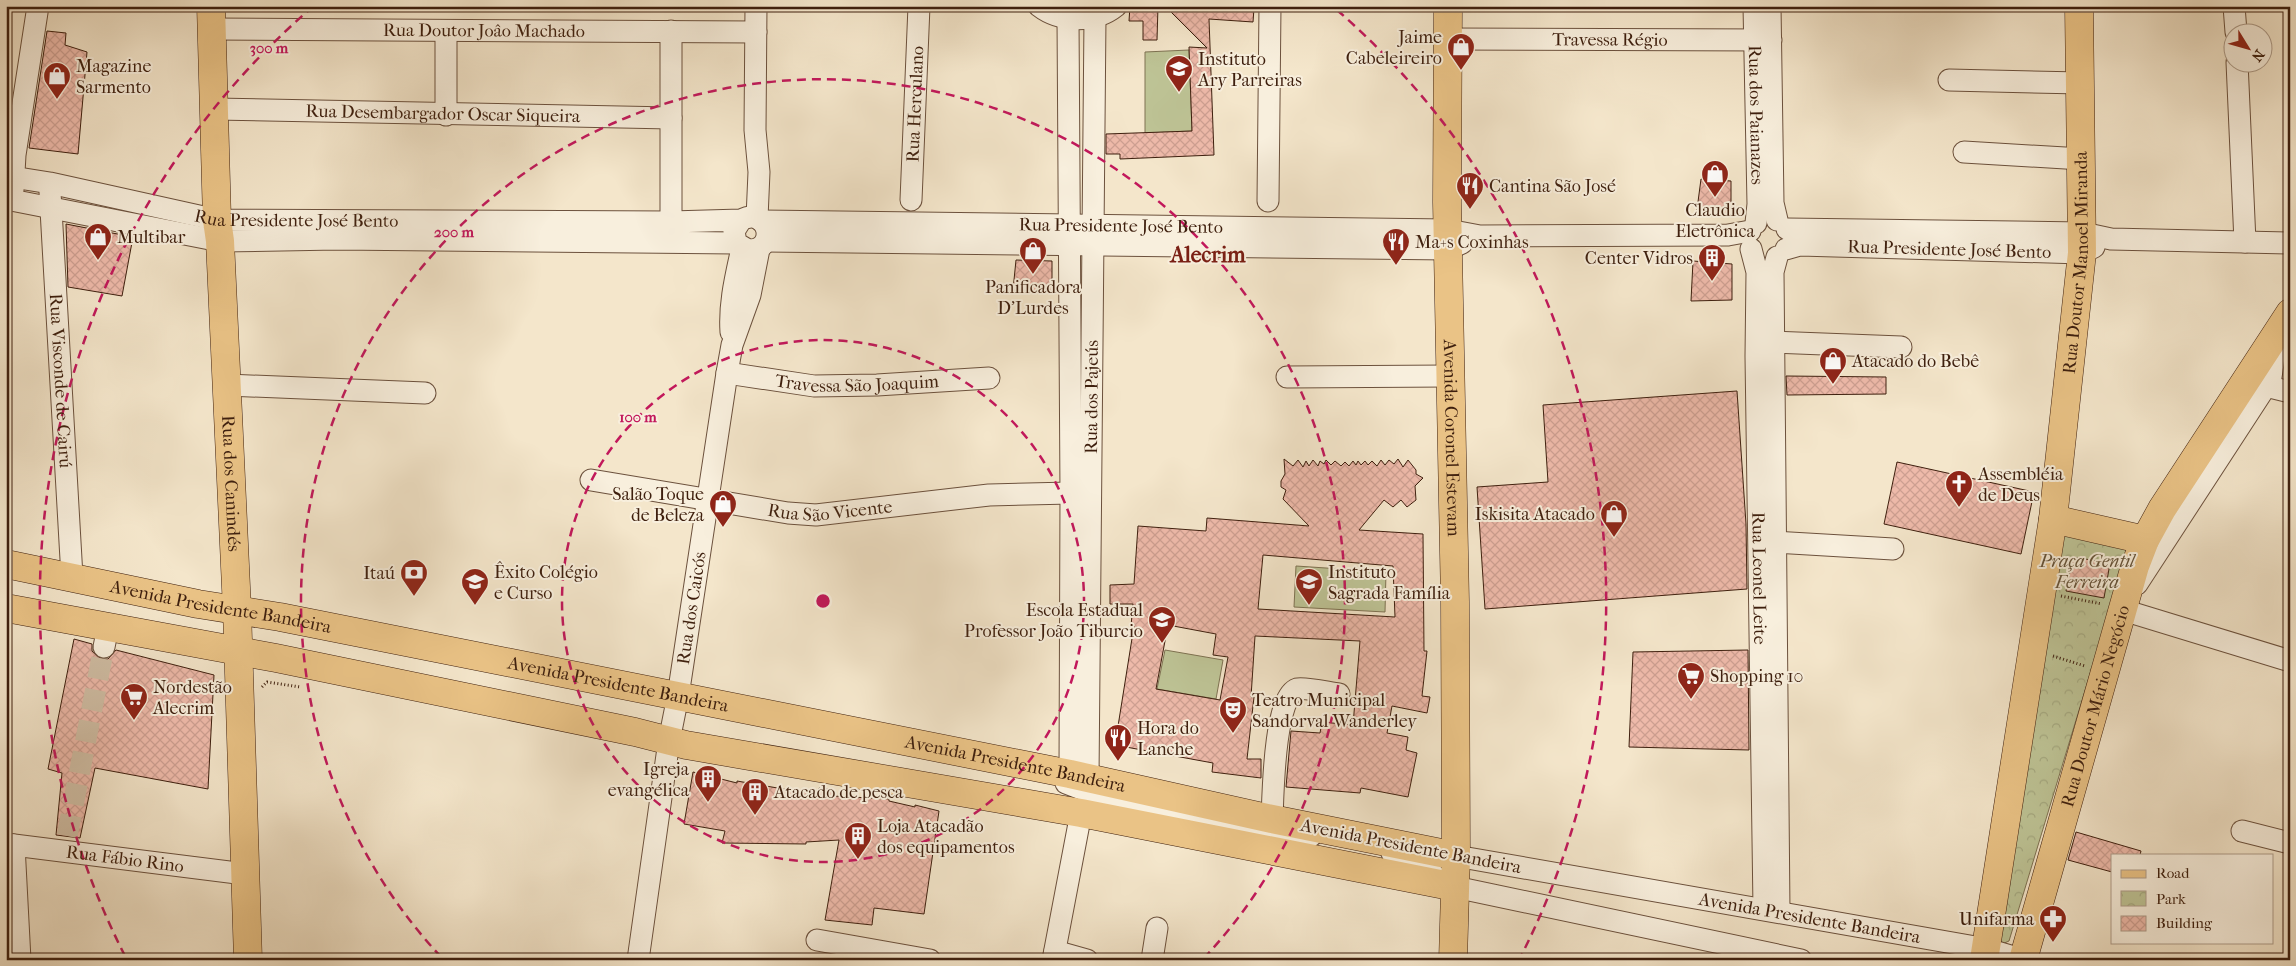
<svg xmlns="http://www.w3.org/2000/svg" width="2296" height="966" font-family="'IM FELL French Canon',serif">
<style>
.grass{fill:#bec496;stroke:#7e7252}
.park{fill:url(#park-crowns);stroke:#7e7252}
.building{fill:url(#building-cross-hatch);stroke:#3e1f0e;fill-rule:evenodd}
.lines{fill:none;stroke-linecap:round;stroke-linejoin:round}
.minor-tunnel{stroke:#d0bea5;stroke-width:21;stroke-dasharray:21 11;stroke-linecap:butt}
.minor-casing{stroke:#6c513d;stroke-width:23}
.major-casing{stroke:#3e1f0e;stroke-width:29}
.path{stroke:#3e1f0e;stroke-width:3;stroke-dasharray:1 2.5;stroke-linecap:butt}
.minor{stroke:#f8efdd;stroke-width:21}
.major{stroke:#eac386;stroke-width:28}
.ring{fill:none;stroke:#c2185b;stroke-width:2.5;stroke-dasharray:9 6}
.labels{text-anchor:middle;stroke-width:4;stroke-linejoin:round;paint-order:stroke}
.street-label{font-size:18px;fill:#3e1f0e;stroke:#f8efdd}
.poi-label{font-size:18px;fill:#3e1f0e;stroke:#f8efdd;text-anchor:start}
.park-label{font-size:18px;font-style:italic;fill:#645137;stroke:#f8efdd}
.district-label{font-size:22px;font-weight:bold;fill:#7a1f14;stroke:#f8efdd}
.centre{fill:#c2185b;stroke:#f8efdd;stroke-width:2.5}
.ring-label{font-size:15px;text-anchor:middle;font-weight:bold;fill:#c2185b;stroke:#f8efdd;stroke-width:4;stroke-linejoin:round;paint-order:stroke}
</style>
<defs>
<pattern id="park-crowns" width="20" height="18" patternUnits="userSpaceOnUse" patternTransform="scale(1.25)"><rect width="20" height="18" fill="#bec496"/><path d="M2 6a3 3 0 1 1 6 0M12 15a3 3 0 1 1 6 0" fill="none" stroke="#a4a880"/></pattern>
<pattern id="building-cross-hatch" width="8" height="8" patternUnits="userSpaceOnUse" patternTransform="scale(1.25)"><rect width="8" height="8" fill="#eebaaa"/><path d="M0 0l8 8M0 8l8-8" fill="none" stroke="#cd9f91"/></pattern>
</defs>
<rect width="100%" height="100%" fill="#f4e6cb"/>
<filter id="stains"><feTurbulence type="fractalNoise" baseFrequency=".004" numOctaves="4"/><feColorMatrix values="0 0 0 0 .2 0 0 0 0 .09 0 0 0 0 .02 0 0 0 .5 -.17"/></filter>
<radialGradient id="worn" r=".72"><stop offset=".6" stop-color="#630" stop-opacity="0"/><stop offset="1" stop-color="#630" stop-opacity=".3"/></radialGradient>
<g class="grass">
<polygon points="1189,50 1192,131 1145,133 1145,52"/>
<polygon points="1296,566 1386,572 1385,612 1294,607"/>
<polygon points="1165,650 1223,660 1216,699 1157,689"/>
</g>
<polygon class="park" points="2059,527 2134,547 2110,608 2009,941 2002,944 1992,941"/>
<g class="building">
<polygon points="1130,6 1158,6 1157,40 1143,40 1143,21 1129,21"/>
<polygon points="1165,6 1254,8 1253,22 1209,19 1214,155 1120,159 1120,154 1106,154 1106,134 1192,131 1189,47 1207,48"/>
<polygon points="47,31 66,33 65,45 87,52 78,154 29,148"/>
<polygon points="1701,179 1731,181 1731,215 1696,217"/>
<polygon points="66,224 133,237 122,296 68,287"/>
<polygon points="1016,260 1052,261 1052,291 1013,290"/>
<polygon points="1693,261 1732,264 1732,300 1691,301"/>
<polygon points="1786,376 1886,377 1886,394 1787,395"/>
<polygon points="1737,391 1746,524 1747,589 1485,609 1477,487 1548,482 1543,405"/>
<path d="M1284,459L1293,466L1298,460L1303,467L1306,461L1309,466L1313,460L1318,466L1320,461L1324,464L1326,460L1331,465L1335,461L1341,466L1345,462L1349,466L1353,461L1356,465L1358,461L1361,465L1365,461L1368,465L1372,461L1377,466L1381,460L1385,465L1389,460L1394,464L1398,459L1403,467L1408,460L1416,470V474L1423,478L1415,486L1416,500L1407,507L1401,500L1393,507L1384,500L1359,530L1423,534L1424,651H1427L1422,696L1430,697L1427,713L1392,706L1387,733L1408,737L1406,750L1417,753L1408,797L1361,788L1360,793L1286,787L1291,731L1320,733L1322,722L1353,725L1360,641L1255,636L1251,697H1254L1247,759H1261V778L1212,772L1213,763L1115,745L1134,626H1131L1133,604H1110V585L1134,584L1138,526L1206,531L1207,518L1309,526L1283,499L1286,490L1281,487V481L1285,474ZM1263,555L1393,566L1395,617L1258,609ZM1168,625L1216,634L1213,655L1228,657L1220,700L1156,689Z"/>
<polygon points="1897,462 2034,492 2021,554 1884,524"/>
<polygon points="2073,557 2110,563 2104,598 2066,591"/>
<polygon points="74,639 92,644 92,651 101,659 108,659 116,650 214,675 208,789 95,768 80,838 56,835 62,773 48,769"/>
<polygon points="1748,650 1749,750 1629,747 1633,652"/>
<polygon points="693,772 737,783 737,781 789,790 818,791 819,788 834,790 833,796 889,799 889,801 915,807 915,805 939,811 924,914 874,908 872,925 825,920 839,840 806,842 806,844 722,843 725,831 684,824"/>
<polygon points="2076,832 2141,851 2140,855 2112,855 2112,872 2068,860"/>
</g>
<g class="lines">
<polyline class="minor-tunnel" points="67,836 104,647"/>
<defs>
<g id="minor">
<polyline points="756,6 755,130 759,172 757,218"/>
<path d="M1039,6C1061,23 1095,23 1116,6"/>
<path id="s1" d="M1754,6L1758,204L1756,223"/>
<polyline points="1770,6 1773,203 1777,220"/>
<polyline points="2234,6 2236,32"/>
<polyline points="1068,18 1071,493 1070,774"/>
<path id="s2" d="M212,29L756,32"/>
<path id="s3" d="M1449,39L1771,40"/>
<polyline points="2237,62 2245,242"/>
<polyline points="1949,80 2081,83"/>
<path id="s4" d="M215,109L671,118"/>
<polyline points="446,115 446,31"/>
<polyline points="1964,152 2082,159"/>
<path id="s5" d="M6,176L50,183L217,220L671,222L741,220C769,205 779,251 748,250L736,243L734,231L741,220"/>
<polyline points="13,190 15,155 38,6"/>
<path id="s6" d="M50,192L72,577"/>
<polyline points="6,199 220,241 337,239 736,243"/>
<path id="s7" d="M911,200L919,6"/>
<polyline points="1268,201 1270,6"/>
<path id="s8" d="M761,221L1448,230L1480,236L1728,235L1750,231"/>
<polyline points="671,222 671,31"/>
<polyline points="1787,229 2083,233 2111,239 2290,243"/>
<polyline points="766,241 1449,249 1462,243"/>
<path id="s9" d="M1751,249L1757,272L1756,356L1764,908"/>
<path id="s10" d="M1786,249L1800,245L2082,253L2094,247"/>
<polyline points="1777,257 1773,272 1779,911"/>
<path d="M731,332C729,303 736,276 742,248"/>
<polyline points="1773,342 1901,347"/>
<path id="s11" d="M727,373L814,386L877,385L989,378"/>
<polyline points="1287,377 1449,376"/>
<polyline points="227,385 425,393"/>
<polyline points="2266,386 2290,392"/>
<path id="s12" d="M591,480L788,513L816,515L989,495L1071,493"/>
<polyline points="1774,542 1893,549"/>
<polyline points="2137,584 2266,386 2271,377 2277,337"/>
<polyline points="2123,610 2290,661"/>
<polyline points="104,647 108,627"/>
<path id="s13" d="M1088,778L1095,17"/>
<path d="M1066,783L1102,797L1137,807L1221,824L1246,829L1272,819C1273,796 1274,697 1297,689C1305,687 1330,693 1339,694"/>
<polyline points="2242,831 2290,843"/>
<path id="s14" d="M6,844L245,874"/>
<polyline points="14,845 20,960"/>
<path d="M1249,846C1270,837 1288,832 1311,836"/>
<path d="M1392,853C1417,859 1426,865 1442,884"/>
<path id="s15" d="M1456,856L1987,949L2024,960"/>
<polyline points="1455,887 1801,960"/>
<polyline points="817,940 930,960"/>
<polyline points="1055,951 1087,960"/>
<path id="s16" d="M638,960L669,741L678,696L727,373L732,345L750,295L759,249"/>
<polyline points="1053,960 1081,813"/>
<polyline points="1152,960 1157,928"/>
</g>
<g id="major">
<path id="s17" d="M211,6L217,220L220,241L237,609L248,960"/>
<path id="s18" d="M1448,6L1447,202L1455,602L1456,856L1453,960"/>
<polyline points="2053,519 2145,540"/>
<path id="s19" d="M6,564L198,604L280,617L1070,774L1272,819L1456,856"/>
<polyline points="6,608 276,658 635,732 686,745 1081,813 1455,887"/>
<path id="s20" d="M1984,960L2053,519L2082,253L2079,6"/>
<path id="s21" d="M2023,960L2135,566L2145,540L2162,509L2290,313"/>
</g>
</defs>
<use href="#minor" class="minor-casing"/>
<use href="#major" class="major-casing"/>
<g class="path">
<polyline points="2061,596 2102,604"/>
<polyline points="2053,656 2085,666"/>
<polyline points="262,687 267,682 300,687"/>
</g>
<use href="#minor" class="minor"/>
<use href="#major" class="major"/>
</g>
<g class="ring">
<circle cx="823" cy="601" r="261"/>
<path d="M441 957A522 522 0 1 1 1205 957"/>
<path d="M125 956A783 783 0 0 1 309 10M1337 10A783 783 0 0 1 1521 956"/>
</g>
<defs>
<symbol id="shop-pin" viewBox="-11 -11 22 30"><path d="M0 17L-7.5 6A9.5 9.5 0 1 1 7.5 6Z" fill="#8f2418" stroke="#f8efdd"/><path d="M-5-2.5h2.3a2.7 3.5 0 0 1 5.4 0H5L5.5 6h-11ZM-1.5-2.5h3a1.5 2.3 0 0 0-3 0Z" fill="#fff"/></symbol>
<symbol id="school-pin" viewBox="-11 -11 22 30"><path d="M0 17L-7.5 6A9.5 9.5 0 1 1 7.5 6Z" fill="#8f2418" stroke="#f8efdd"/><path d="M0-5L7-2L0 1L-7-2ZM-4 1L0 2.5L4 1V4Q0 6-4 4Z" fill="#fff"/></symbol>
<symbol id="restaurant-pin" viewBox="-11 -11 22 30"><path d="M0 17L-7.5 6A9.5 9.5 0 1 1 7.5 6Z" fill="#8f2418" stroke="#f8efdd"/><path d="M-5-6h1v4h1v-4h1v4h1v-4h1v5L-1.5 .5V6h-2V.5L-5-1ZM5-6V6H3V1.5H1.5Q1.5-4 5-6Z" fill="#fff"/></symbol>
<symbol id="building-pin" viewBox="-11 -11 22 30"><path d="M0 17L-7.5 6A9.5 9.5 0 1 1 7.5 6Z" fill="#8f2418" stroke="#f8efdd"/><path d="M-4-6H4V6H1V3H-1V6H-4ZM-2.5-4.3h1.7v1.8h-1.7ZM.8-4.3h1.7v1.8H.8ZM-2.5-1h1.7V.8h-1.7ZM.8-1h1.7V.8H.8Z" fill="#fff"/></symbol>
<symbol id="church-pin" viewBox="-11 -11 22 30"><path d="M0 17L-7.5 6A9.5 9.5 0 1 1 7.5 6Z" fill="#8f2418" stroke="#f8efdd"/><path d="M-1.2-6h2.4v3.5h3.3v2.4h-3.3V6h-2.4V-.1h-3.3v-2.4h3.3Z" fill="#fff"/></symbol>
<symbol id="bank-pin" viewBox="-11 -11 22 30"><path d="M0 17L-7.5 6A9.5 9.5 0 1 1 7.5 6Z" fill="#8f2418" stroke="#f8efdd"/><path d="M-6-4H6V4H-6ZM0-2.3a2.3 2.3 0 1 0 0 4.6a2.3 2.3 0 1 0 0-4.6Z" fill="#fff"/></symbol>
<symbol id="supermarket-pin" viewBox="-11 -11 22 30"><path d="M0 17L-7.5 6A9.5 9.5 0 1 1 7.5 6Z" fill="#8f2418" stroke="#f8efdd"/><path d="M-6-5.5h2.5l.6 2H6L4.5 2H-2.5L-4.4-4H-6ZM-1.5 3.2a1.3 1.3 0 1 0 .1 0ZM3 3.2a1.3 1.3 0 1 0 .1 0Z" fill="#fff"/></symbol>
<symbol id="theatre-pin" viewBox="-11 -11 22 30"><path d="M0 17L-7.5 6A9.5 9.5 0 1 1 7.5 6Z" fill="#8f2418" stroke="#f8efdd"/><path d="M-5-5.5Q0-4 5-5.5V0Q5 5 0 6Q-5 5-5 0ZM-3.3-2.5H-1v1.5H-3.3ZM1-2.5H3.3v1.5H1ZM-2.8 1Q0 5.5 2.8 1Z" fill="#fff"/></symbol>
<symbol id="pharmacy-pin" viewBox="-11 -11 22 30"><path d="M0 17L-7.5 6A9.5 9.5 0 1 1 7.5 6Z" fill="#8f2418" stroke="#f8efdd"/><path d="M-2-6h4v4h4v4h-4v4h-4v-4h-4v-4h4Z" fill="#fff"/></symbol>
</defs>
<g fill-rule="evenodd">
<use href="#shop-pin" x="1445" y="31" width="32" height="43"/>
<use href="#school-pin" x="1163" y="53" width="32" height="43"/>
<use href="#shop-pin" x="41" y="60" width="32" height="43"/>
<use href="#shop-pin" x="1699" y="158" width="32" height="43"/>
<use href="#restaurant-pin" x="1454" y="170" width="32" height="43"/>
<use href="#shop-pin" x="82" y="221" width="32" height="43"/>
<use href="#restaurant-pin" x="1380" y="226" width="32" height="43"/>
<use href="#shop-pin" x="1017" y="235" width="32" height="43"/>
<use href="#building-pin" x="1696" y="242" width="32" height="43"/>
<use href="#shop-pin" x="1817" y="345" width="32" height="43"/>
<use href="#church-pin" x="1943" y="468" width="32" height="43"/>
<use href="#shop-pin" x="707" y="488" width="32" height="43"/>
<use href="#shop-pin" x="1598" y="498" width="32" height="43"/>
<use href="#bank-pin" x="398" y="557" width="32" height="43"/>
<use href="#school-pin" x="459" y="566" width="32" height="43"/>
<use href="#school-pin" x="1293" y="566" width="32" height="43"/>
<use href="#school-pin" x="1146" y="604" width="32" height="43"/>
<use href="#supermarket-pin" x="1675" y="660" width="32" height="43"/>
<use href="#supermarket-pin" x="118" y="681" width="32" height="43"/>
<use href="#theatre-pin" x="1217" y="694" width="32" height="43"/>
<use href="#restaurant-pin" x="1102" y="722" width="32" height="43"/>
<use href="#building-pin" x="692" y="763" width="32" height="43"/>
<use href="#building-pin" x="739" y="776" width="32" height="43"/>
<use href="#building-pin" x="842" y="820" width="32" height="43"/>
<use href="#pharmacy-pin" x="2037" y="903" width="32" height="43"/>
</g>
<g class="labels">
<g class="street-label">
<text dy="6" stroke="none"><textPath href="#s2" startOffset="272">Rua Doutor Joâo Machado</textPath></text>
<text dy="6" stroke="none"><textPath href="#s3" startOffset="161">Travessa Régio</textPath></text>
<text dy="6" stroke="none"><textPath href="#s7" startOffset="96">Rua Herculano</textPath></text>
<text dy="6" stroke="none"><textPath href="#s4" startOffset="228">Rua Desembargador Oscar Siqueira</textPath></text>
<text dy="6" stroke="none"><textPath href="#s1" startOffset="109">Rua dos Paianazes</textPath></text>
<text dy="6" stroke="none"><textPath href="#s5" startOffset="295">Rua Presidente José Bento</textPath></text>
<text dy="6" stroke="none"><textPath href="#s8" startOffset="360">Rua Presidente José Bento</textPath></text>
<text dy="6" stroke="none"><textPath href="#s10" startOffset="164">Rua Presidente José Bento</textPath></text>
<text dy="6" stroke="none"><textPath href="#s20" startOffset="704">Rua Doutor Manoel Miranda</textPath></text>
<text dy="6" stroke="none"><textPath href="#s6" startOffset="189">Rua Visconde de Cairú</textPath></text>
<text dy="6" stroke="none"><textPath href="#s11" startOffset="131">Travessa São Joaquim</textPath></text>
<text dy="6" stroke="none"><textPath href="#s13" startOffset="381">Rua dos Pajeús</textPath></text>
<text dy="6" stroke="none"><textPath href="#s18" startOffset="432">Avenida Coronel Estevam</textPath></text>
<text dy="6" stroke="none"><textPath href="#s17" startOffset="478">Rua dos Canindés</textPath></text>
<text dy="6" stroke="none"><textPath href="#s12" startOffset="242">Rua São Vicente</textPath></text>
<text dy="6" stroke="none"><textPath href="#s9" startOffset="330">Rua Leonel Leite</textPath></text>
<text dy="6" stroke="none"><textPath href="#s19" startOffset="219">Avenida Presidente Bandeira</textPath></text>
<text dy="6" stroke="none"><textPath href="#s16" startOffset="356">Rua dos Caicós</textPath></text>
<text dy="6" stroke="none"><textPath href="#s19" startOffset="624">Avenida Presidente Bandeira</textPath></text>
<text dy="6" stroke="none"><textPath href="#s21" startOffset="264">Rua Doutor Mário Negócio</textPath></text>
<text dy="6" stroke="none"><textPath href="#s19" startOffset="1029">Avenida Presidente Bandeira</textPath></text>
<text transform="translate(1411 846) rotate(11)" y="6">Avenida Presidente Bandeira</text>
<text dy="6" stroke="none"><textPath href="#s14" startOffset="120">Rua Fábio Rino</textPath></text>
<text dy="6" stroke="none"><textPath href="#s15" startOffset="359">Avenida Presidente Bandeira</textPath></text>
</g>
<g class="poi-label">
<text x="1442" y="43" text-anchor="end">Jaime<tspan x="1442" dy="21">Cabeleireiro</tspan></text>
<text x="1198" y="65">Instituto<tspan x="1198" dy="21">Ary Parreiras</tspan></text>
<text x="76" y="72">Magazine<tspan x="76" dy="21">Sarmento</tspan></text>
<text x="1489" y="192">Cantina São José</text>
<text x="1715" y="216" text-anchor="middle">Claudio<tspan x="1715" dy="21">Eletrônica</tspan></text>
<text x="117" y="243">Multibar</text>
<text x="1415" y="248">Ma+s Coxinhas</text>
<text x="1693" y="264" text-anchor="end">Center Vidros</text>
<text x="1033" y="293" text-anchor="middle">Panificadora<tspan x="1033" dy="21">D'Lurdes</tspan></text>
<text x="1852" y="367">Atacado do Bebê</text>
<text x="1978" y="480">Assembléia<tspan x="1978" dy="21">de Deus</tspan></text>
<text x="704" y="500" text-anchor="end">Salão Toque<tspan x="704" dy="21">de Beleza</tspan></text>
<text x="1595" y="520" text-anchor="end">Iskisita Atacado</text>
<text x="494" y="578">Êxito Colégio<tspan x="494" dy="21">e Curso</tspan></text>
<text x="1328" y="578">Instituto<tspan x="1328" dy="21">Sagrada Família</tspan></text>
<text x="395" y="579" text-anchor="end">Itaú</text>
<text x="1143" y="616" text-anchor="end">Escola Estadual<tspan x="1143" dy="21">Professor João Tiburcio</tspan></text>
<text x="1710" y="682">Shopping 10</text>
<text x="153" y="693">Nordestão<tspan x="153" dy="21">Alecrim</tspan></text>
<text x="1252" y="706">Teatro Municipal<tspan x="1252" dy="21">Sandorval Wanderley</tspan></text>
<text x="1137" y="734">Hora do<tspan x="1137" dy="21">Lanche</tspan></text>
<text x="689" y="775" text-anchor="end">Igreja<tspan x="689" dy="21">evangélica</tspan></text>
<text x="774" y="798">Atacado de pesca</text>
<text x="877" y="832">Loja Atacadão<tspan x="877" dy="21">dos equipamentos</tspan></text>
<text x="2034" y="925" text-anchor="end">Unifarma</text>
</g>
<g class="park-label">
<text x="2087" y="567">Praça Gentil<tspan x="2087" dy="21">Ferreira</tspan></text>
</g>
<g class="district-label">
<text x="1208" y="262">Alecrim</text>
</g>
</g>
<circle cx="823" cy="601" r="8" class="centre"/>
<g class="ring-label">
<text x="269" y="53">300 m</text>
<text x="454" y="237">200 m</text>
<text x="638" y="422">100 m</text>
</g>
<rect width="2296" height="966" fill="none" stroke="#f4e6cb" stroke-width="25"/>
<rect x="8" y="8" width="2281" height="951" fill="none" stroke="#3e1f0e" stroke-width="2.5"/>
<rect x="12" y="12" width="2271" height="941" fill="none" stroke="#3e1f0e"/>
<rect x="2111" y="854" width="162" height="90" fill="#f8efdd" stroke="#ae9c8a"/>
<rect x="2121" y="870" width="25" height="8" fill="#eac386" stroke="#ae9c8a"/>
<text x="2156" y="878" font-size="15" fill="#3e1f0e">Road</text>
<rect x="2121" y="891" width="25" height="15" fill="url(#park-crowns)" stroke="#ae9c8a"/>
<text x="2156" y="904" font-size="15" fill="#3e1f0e">Park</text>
<rect x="2121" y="916" width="25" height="15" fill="url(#building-cross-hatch)" stroke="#ae9c8a"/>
<text x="2156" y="928" font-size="15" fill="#3e1f0e">Building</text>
<g transform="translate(2248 48) rotate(127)"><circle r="24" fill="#f8efdd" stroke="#ae9c8a"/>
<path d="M0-4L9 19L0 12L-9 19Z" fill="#8f2418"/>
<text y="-8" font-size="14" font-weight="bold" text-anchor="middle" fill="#3e1f0e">N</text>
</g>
<rect width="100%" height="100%" filter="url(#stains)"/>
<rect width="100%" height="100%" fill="url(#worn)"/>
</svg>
